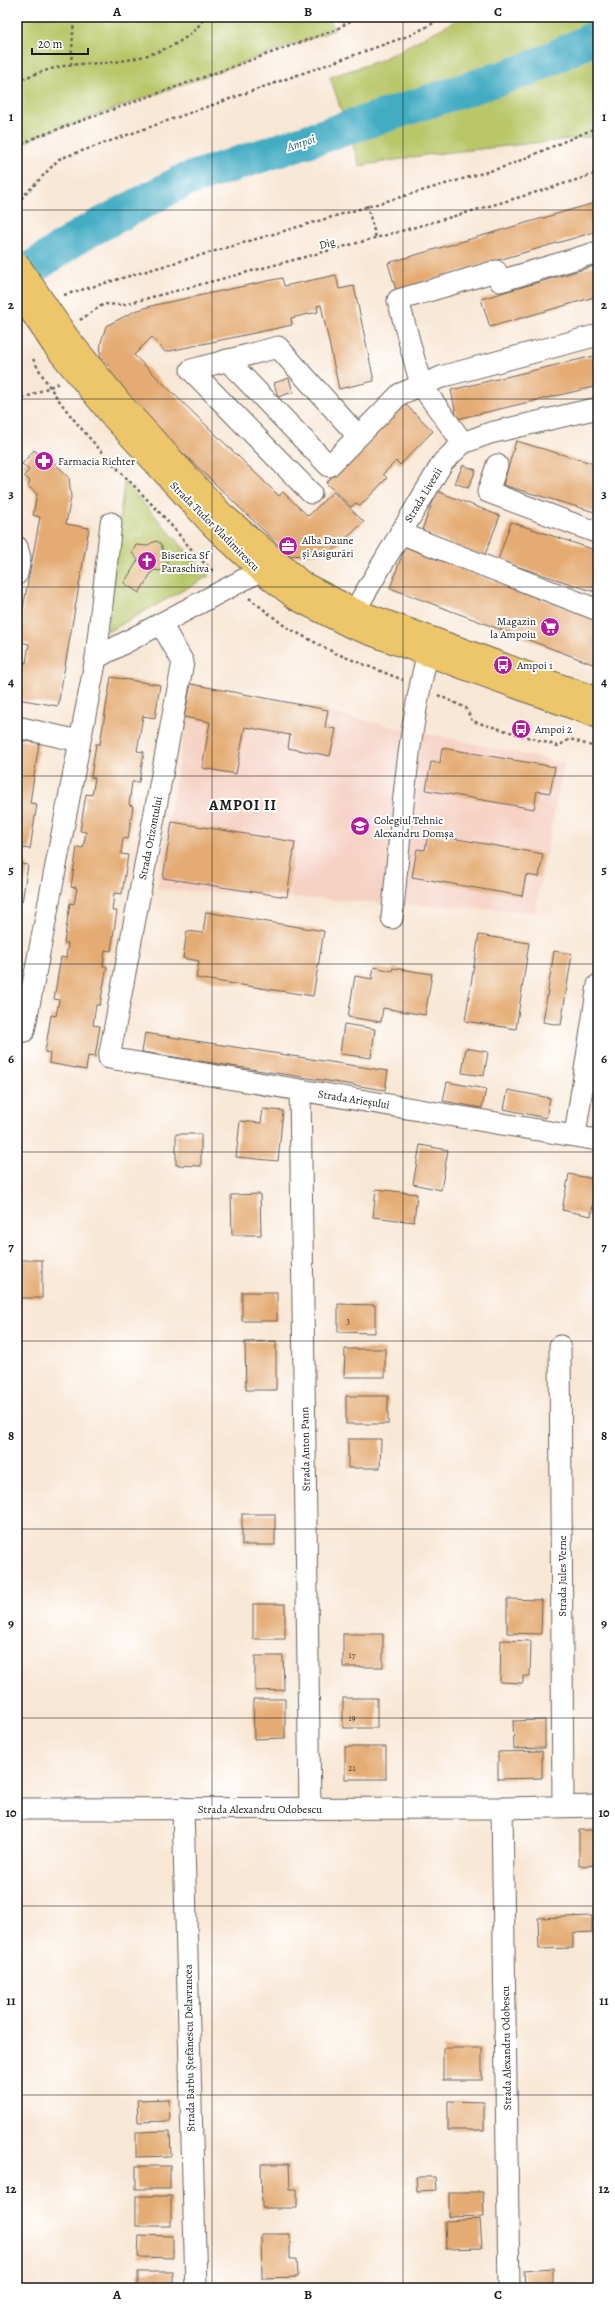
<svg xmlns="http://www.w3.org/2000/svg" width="615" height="2305" font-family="Alegreya,serif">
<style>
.built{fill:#f6d2c4}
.green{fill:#b9c769;stroke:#6a7242}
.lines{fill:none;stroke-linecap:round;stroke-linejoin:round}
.river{stroke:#43acc3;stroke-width:34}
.building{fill:#e4ab72}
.minor-casing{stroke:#69635c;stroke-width:23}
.major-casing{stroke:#69635c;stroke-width:24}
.path{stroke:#69635c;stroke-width:2.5;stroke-dasharray:3 3;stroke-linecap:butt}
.minor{stroke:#fff;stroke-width:21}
.major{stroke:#ecc669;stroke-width:22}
.major-bridge-casing{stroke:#69635c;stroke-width:24;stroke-linecap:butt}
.major-bridge{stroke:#ecc669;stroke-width:22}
.grid{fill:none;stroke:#1c1c1c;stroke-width:1;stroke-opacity:0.55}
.labels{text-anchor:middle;stroke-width:4;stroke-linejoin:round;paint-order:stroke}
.number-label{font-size:9px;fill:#4e4032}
.street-label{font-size:11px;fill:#1c1c1c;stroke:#fff}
.poi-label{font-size:11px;fill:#1c1c1c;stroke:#fff;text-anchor:start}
.water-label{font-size:12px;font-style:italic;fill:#306470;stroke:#fff}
.district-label{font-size:15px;font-weight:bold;letter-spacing:1px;fill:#1c1c1c;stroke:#fff}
.neatline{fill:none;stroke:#1c1c1c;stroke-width:1.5}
.grid-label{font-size:13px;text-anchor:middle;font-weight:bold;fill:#1c1c1c}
</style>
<rect width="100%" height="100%" fill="#fff"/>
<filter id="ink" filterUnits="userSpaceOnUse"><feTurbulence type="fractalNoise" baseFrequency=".025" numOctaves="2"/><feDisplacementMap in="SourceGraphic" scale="8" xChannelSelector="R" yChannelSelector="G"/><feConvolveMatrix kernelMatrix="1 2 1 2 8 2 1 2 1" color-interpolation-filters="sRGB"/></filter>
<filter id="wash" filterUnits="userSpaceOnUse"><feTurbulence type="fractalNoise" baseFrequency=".012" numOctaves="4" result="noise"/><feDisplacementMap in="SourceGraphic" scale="16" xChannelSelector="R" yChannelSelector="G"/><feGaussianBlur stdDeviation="0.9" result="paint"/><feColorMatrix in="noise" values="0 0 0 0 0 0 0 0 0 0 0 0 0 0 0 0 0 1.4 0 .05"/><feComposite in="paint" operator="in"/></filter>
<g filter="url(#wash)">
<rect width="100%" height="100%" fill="#f8e7d4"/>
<polygon class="built" points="192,684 564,763 535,912 157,889"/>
<g class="green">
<polygon points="17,17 327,17 335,30 36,137 17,147"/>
<polygon points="463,17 598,17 598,136 425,155 360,166 330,77 379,61"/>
<polygon points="124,482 209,576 107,632"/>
</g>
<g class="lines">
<polyline class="river" points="17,278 81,235 183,181 532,68 598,36"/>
</g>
<g id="blocks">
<g class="building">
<polygon points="598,202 598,231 396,290 388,263"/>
<polygon points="598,265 598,296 490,327 481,299"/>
<polygon points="336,275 339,289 354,286 374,381 339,389 321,305 317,306 318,312 291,318 292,325 165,352 152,337 134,355 279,496 283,492 308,516 333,492 364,522 330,553 290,556 101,374 109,366 100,357 101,342 106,326 135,311 155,305 282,278 284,286"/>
<polygon points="598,355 598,386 457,419 451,390"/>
<polygon points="289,378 293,392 278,397 274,383"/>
<polygon points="404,403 433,431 400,465 396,461 383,474 387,478 360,506 356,503 351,507 326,483"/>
<polygon points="516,441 598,465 598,513 503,485"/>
<polygon points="34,450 42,456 45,454 69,477 71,497 66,524 89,528 58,706 17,699 17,661 26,663 29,644 17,641 40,517 33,515 37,494 28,486 30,481 24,476 29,470 22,464"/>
<polygon points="463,465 476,470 468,488 455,483"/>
<polygon points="437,491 500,516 484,557 421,532"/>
<polygon points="511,522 598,551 598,593 498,560"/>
<polygon points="157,541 161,544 163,551 161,553 168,563 163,571 153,570 139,593 124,583 138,560 132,553 136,545 147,546 151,543"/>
<polygon points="405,547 598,620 598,666 390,588"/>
<polygon points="111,677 160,685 155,718 143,716 137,751 144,752 139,782 132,782 129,805 133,806 128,839 123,838 121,854 128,855 122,894 114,893 112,911 117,911 111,951 105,950 103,966 107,966 100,1005 96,1005 93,1025 100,1026 95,1057 88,1056 86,1070 49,1063 50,1053 45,1052 51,1015 56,1016 59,1000 54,999 61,957 66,958 68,943 64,943 70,903 74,904 77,888 71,887 77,847 83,848 86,832 80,831 86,794 92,795 95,778 91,777 96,744 100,744"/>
<polygon points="191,684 328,710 325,727 336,729 330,756 288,748 290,735 245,727 236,774 202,768 210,722 184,717"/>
<polygon points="17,740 39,743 30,803 37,804 30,849 23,848 21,864 28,865 22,902 17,901"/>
<polygon points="442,748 555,767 550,793 537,791 534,809 426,790 431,762 440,763"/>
<polygon points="172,822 295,842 287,897 163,878"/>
<polygon points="428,834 543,854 539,877 526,875 522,896 412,877 417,849 425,850"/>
<polygon points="206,912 324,931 313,996 196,978 199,961 183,958 187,931 203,933"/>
<polygon points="479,935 529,943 516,1029 465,1021"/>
<polygon points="554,951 572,954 561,1025 543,1022"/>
<polygon points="374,967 392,971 393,968 432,974 425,1015 383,1008 381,1022 348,1017 355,976 372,979"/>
<polygon points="344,1024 375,1029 371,1058 340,1054"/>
<polygon points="145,1033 388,1071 385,1090 142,1052"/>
<polygon points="466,1048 488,1052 484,1076 462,1073"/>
<polygon points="447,1082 486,1089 482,1108 443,1101"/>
<polygon points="508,1090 550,1098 546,1118 504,1109"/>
<polygon points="263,1109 283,1111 278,1161 236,1157 240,1121 261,1123"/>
<polygon points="176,1134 201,1134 201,1166 176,1165"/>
<polygon points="420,1145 448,1150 441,1190 413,1184"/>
<polygon points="569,1174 598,1180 591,1216 562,1210"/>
<polygon points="376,1189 417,1194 414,1222 373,1217"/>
<polygon points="260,1194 261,1235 232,1235 231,1195"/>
<rect x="17" y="1260" width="25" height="38"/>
<rect x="242" y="1292" width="35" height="29"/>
<polygon points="338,1304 375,1305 375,1333 338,1332"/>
<polygon points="276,1341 276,1390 246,1390 245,1342"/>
<polygon points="345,1349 385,1349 385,1377 344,1377"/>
<rect x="346" y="1396" width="42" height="28"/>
<polygon points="348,1439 381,1439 380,1468 348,1468"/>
<rect x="242" y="1514" width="33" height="31"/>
<polygon points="507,1599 542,1600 541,1634 507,1633"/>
<rect x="253" y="1604" width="32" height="35"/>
<rect x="343" y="1634" width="40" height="33"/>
<polygon points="501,1640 531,1641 530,1676 523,1676 523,1683 500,1682"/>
<polygon points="255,1656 283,1656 284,1690 255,1691"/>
<rect x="343" y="1698" width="34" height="30"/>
<polygon points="253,1699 285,1699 285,1738 254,1739"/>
<polygon points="545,1720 545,1748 514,1749 513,1721"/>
<rect x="345" y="1747" width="41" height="32"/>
<polygon points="542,1751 542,1778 498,1779 498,1752"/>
<polygon points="579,1830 598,1830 598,1865 579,1866"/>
<polygon points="592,1916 592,1932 573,1933 573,1948 539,1949 538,1918"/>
<rect x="443" y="2048" width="39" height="32"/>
<polygon points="169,2099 170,2121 138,2122 137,2100"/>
<polygon points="448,2101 484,2102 484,2130 448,2130"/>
<polygon points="170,2131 171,2156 136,2157 136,2132"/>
<polygon points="261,2164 289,2164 290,2189 297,2189 297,2208 262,2208"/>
<rect x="136" y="2166" width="34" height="23"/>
<polygon points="416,2177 435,2177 436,2190 417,2191"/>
<polygon points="449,2192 483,2192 484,2216 449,2217"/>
<rect x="136" y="2196" width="35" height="30"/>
<polygon points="480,2219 482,2248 446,2249 445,2221"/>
<polygon points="261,2234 290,2234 290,2259 297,2259 298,2277 262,2278"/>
<polygon points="139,2235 173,2236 173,2258 138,2257"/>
<polygon points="553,2268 553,2288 525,2288 524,2270"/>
<rect x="138" y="2272" width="35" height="16"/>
</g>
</g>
</g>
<g filter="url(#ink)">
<use href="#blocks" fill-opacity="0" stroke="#69635c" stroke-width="1"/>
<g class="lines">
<defs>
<g id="minor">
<polyline points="227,360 329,466 400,394 444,376 598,335"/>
<polyline points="463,443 421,385 398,300 496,271 500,281 598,252"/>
<polyline points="497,465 488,492 598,533"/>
<polyline points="311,493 191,370 278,347 358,436"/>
<polyline points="400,533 598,610"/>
<polyline points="17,547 20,558 17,574"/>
<polyline points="355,610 443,462 463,443 490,433 598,408"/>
<polyline points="161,624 183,662 109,1058 598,1140"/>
<polyline points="96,658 260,571"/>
<polyline points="17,727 79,741"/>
<path d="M392,918C401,830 406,741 427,656"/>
<polyline points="17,1032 24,1031 96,658 111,523"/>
<polyline points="300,1090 310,1809"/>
<polyline points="575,1135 598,985"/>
<polyline points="560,1346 563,1806"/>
<polyline points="183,1808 196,2288"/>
<polyline points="502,1808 509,2288"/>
<polyline points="17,1809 502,1808 598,1806"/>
</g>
<g id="major">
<polyline points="67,336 122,404 222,513 303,583 355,610 598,699"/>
<polyline points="53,345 112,417 213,527 260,571 296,599 351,627 598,717"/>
</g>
</defs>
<use href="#minor" class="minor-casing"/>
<use href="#major" class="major-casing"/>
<g class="path">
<polyline points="71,65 74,17"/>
<path d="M17,81C34,74 51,68 69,65C86,63 104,64 121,61C151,56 188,45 205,17"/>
<polyline points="17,147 36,137 335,30 357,17"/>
<polyline points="17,203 59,159 411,35 445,17"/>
<polyline points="367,205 376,238"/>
<polyline points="64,295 507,166 598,127"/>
<path d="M80,320L104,304L122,305C281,263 441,223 598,173"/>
<path d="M33,359C65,419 115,465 161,514C179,533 194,556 215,572"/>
<polyline points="17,401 59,383"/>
<polyline points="249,598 286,627 335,653 403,680"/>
<polyline points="438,695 466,708 472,721 558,746 570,739 598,748"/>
</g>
<use href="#minor" class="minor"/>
<use href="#major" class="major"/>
<defs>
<g id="major-bridge">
<polyline points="17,262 67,336"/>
<polyline points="17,291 53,345"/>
</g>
</defs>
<use href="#major-bridge" class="major-bridge-casing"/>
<use href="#major-bridge" class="major-bridge"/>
</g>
</g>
<path class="grid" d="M212,17V2288M403,17V2288M17,210H598M17,399H598M17,587H598M17,776H598M17,964H598M17,1152H598M17,1341H598M17,1529H598M17,1718H598M17,1906H598M17,2095H598"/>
<defs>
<symbol id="pharmacy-disc" viewBox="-11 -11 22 22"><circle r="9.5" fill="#b5179e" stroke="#fff"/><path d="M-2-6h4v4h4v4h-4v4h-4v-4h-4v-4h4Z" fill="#fff"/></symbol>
<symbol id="office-disc" viewBox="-11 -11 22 22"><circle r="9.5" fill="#b5179e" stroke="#fff"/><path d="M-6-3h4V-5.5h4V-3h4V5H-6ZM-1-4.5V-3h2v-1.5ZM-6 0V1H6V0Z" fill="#fff"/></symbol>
<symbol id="church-disc" viewBox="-11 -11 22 22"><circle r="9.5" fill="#b5179e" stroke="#fff"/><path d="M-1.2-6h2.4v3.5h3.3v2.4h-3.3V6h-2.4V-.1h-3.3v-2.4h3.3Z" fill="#fff"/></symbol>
<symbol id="supermarket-disc" viewBox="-11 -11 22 22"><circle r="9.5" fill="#b5179e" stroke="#fff"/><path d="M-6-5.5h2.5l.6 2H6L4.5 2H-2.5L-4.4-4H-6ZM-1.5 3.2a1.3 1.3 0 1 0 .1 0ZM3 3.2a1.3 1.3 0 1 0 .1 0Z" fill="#fff"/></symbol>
<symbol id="bus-disc" viewBox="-11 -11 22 22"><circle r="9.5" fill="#b5179e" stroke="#fff"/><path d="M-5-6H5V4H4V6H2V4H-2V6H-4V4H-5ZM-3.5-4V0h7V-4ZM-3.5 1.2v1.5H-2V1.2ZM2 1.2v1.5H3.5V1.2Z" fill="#fff"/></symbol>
<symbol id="university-disc" viewBox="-11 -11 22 22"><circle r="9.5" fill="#b5179e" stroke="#fff"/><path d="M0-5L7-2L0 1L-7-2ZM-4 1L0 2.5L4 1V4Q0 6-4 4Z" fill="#fff"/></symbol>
</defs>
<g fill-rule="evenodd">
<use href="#pharmacy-disc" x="33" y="450" width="22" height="22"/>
<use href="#office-disc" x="277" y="535" width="22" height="22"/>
<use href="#church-disc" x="136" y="550" width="22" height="22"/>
<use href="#supermarket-disc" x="539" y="616" width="22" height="22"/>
<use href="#bus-disc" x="492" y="654" width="22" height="22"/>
<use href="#bus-disc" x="510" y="718" width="22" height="22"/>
<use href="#university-disc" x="349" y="815" width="22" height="22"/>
</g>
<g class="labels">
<g class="number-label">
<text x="348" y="1324">3</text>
<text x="352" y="1658">17</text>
<text x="352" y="1721">19</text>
<text x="352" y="1771">21</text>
</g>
<g class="street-label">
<text transform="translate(327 243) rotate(-15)" y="4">Dig</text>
<text transform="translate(423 495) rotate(-59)" y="4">Strada Livezii</text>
<text transform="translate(215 526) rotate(45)" y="4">Strada Tudor Vladimirescu</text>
<text transform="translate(150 838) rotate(-79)" y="4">Strada Orizontului</text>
<text transform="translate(354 1099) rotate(9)" y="4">Strada Arieșului</text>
<text transform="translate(305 1449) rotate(-91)" y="4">Strada Anton Pann</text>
<text transform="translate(562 1576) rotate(-90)" y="4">Strada Jules Verne</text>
<text x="260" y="1813">Strada Alexandru Odobescu</text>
<text transform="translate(189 2048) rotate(-91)" y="4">Strada Barbu Ștefănescu Delavrancea</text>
<text transform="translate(506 2048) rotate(-91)" y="4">Strada Alexandru Odobescu</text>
</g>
<g class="poi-label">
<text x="58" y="465">Farmacia Richter</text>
<text x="302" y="544">Alba Daune<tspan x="302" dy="13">și Asigurări</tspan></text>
<text x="161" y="559">Biserica Sf<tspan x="161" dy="13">Paraschiva</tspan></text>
<text x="536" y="625" text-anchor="end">Magazin<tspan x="536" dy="13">la Ampoiu</tspan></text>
<text x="517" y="669">Ampoi 1</text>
<text x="535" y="733">Ampoi 2</text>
<text x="374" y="824">Colegiul Tehnic<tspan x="374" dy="13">Alexandru Domșa</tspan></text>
</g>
<g class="water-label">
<text transform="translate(301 143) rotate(-18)" y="4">Ampoi</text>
</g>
<g class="district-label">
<text x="243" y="810">AMPOI II</text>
</g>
</g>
<rect width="615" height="2305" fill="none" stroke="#fff" stroke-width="44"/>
<path d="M32 48v6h56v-6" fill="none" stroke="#1c1c1c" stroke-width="2"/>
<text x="38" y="48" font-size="12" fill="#1c1c1c" stroke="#ffffff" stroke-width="3" paint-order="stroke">20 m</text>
<rect x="22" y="22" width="571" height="2261" class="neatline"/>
<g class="grid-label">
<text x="117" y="16">A</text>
<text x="308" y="16">B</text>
<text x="498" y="16">C</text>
<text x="11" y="121">1</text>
<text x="604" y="121">1</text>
<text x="11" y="309">2</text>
<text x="604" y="309">2</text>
<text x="11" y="498">3</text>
<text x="604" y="498">3</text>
<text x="11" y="686">4</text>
<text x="604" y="686">4</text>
<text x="11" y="874">5</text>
<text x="604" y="874">5</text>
<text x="11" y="1063">6</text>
<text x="604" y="1063">6</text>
<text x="11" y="1251">7</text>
<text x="604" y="1251">7</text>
<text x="11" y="1440">8</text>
<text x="604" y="1440">8</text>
<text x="11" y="1628">9</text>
<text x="604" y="1628">9</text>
<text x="11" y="1817">10</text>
<text x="604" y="1817">10</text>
<text x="11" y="2005">11</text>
<text x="604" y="2005">11</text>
<text x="11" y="2193">12</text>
<text x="604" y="2193">12</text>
<text x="117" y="2299">A</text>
<text x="308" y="2299">B</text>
<text x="498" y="2299">C</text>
</g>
</svg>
